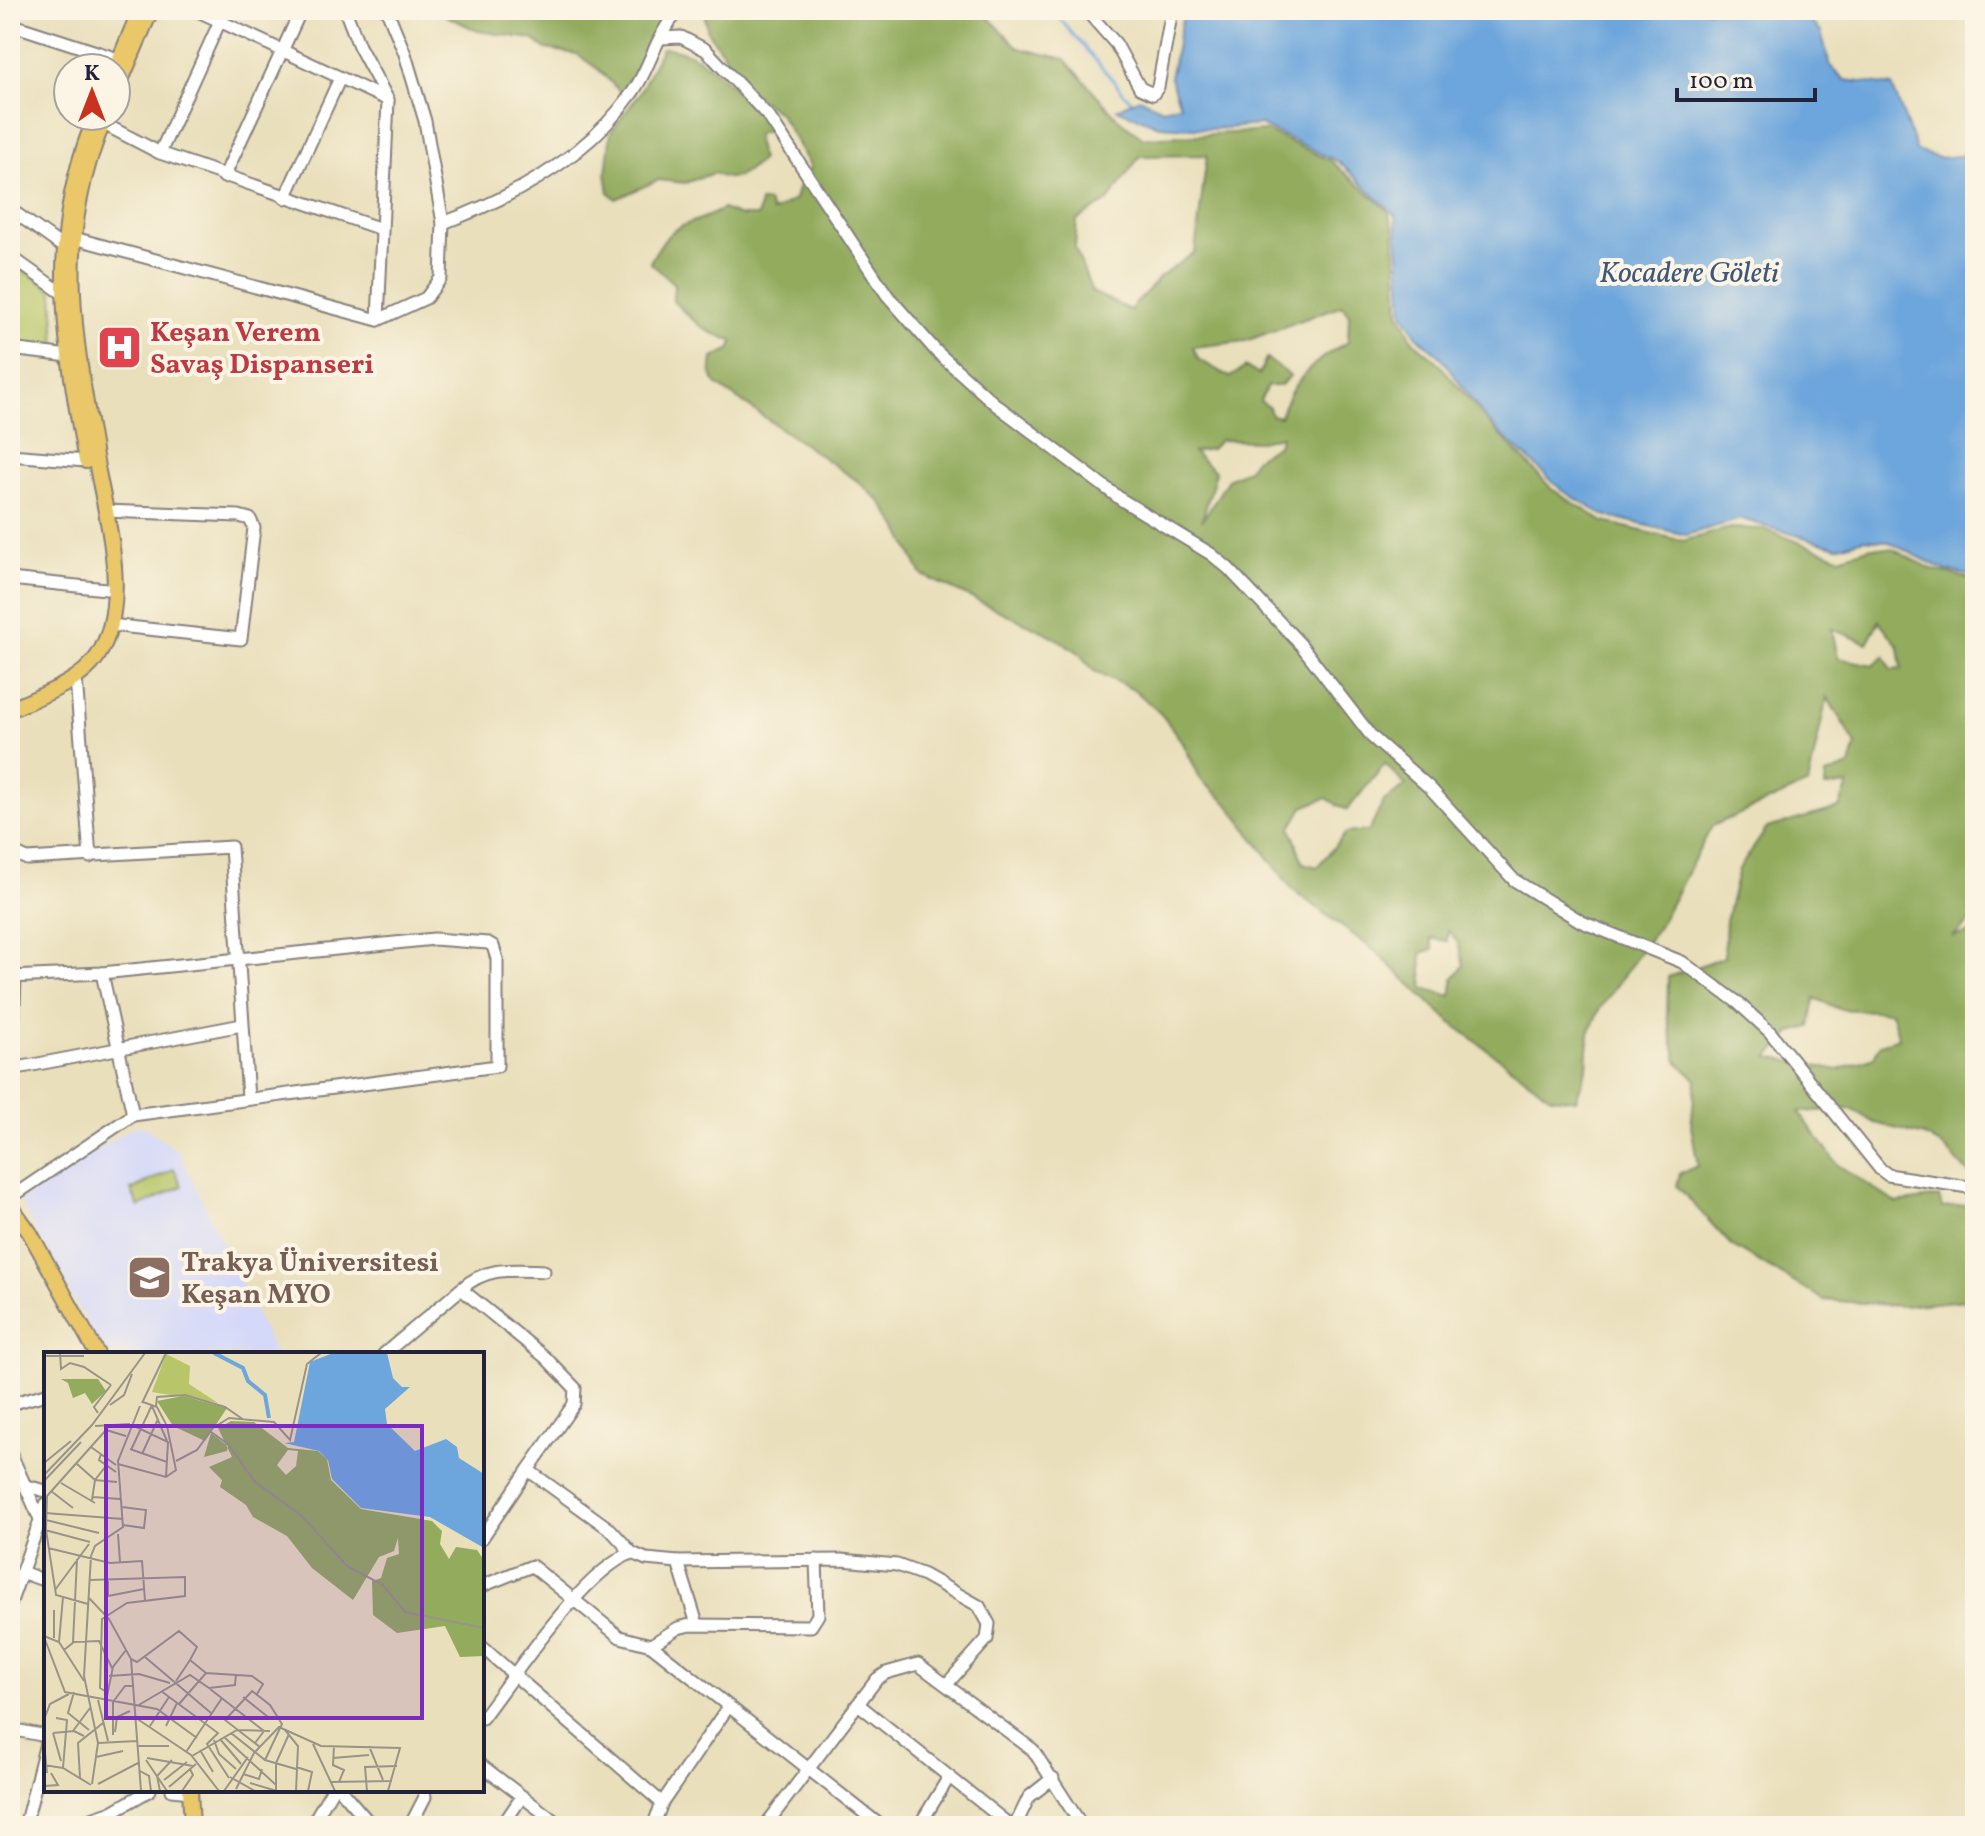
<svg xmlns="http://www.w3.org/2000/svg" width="1985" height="1836" font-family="Vollkorn,serif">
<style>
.built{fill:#d4d8f9}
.green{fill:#b8c669;stroke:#6d7452;stroke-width:2}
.forest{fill:#92ab5d;stroke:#5a664c;stroke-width:2;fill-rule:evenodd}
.water{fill:#6da6dc;stroke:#48648c;stroke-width:2}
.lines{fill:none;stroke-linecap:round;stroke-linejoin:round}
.stream{stroke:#6da6dc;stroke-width:3}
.minor-casing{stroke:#86807b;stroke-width:15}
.major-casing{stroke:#86807b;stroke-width:18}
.minor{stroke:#fff;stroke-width:11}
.major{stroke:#eac769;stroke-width:14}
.labels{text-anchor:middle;stroke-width:8;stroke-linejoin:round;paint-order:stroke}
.health-label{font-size:28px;font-weight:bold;fill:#be3a42;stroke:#fcf5e5;text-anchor:start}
.education-label{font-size:28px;font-weight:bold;fill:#785e54;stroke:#fcf5e5;text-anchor:start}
.water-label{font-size:30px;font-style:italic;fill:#40577b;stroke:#fcf5e5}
.inset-river{fill:none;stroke:#6da6dc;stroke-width:4}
.inset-road{fill:none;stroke:#999388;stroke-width:2}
.view{fill:#7b2cbf;fill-opacity:0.15;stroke:#7b2cbf;stroke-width:4}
.inset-edge{fill:none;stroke:#22223b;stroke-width:4}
</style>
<rect width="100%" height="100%" fill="#fcf5e5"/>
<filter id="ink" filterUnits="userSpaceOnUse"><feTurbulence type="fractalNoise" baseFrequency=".0125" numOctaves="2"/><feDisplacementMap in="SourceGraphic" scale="16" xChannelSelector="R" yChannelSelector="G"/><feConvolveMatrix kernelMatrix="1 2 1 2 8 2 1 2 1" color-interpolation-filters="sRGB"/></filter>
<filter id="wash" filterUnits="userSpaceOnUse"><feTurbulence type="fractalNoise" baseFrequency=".006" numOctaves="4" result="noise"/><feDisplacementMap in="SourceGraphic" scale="32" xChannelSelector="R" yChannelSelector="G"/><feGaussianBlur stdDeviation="1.8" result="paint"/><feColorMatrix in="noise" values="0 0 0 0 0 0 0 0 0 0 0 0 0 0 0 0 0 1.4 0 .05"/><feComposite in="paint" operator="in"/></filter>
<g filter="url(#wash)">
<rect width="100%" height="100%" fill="#e9dfbb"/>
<polygon class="built" points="144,1126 179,1152 275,1354 104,1354 20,1201 131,1128"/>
<g class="green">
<polygon points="10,261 53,291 56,351 10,347"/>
<polygon points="174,1169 182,1186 139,1207 131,1190"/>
</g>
<g class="forest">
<polygon points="434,10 669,10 623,95 599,70 577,54 546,49 532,39 478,31"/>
<path d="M709,10H981L1019,48L1065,59L1119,120L1144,138L1267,131L1331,161L1388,210L1394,229L1399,312L1413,341L1436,360L1487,421L1552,489L1604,522L1683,541L1730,528L1764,529L1839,557L1872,547L1892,549L1934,570L1975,580V918L1952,937L1975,931V1180L1945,1148L1925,1136L1875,1123L1851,1109L1799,1112L1838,1165L1896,1203L1939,1197L1942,1208L1975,1204V1299L1903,1306L1824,1300L1731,1245L1677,1186L1680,1173L1698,1166L1691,1126L1696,1080L1677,1061L1667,1016L1668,977L1724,957L1726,921L1739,869L1767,828L1839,808L1848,785L1825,787L1826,775L1850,766L1856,745L1827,697L1808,784L1712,826L1659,926L1599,1010L1589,1033L1587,1068L1576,1100L1551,1097L1450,1022L1375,951L1293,890L1227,803L1201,780L1183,743L1161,714L1136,691L1094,671L1078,652L1049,634L922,575L898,527L880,501L856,480L716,384L711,374L713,358L731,349L733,340C707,335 692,320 673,301L674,284L650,262C675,216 682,231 723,209L740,216H758L760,202H768L772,212L795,199L801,179L811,167L779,113L751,92L708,32L705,18ZM1207,155L1195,252L1160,277L1130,310L1092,292L1075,248L1077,220L1108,201L1140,156ZM1342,305L1349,315L1348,342C1317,357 1289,384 1280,417L1271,415L1269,407L1260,401L1267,386H1281L1290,376L1266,358L1259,375L1246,367L1230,377L1198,359L1193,347L1246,341ZM1281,436L1278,445L1256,458L1247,470L1229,478L1202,521L1216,472L1193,452L1211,449L1220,440L1260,441ZM1879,621L1899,647L1902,669L1892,670L1884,656L1873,665L1838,658L1832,629L1867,643ZM1385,764L1406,786L1384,801L1369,831L1346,833L1317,867L1303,863L1291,828L1303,807L1326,798L1347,810ZM1448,930L1458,943L1464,965L1454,978L1451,996L1423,988L1421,953L1433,950L1431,938L1447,941ZM1815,998L1839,1009L1891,1012L1899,1038L1880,1044L1874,1057L1838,1070L1768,1057L1792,1032L1810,1027Z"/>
<path d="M662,48C705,47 739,96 767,124L769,131L758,133L756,140L761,160C747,173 732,185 714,173L685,183L658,180L616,199L609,192L606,173L611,132L639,94Z"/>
</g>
<polygon class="water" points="1184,10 1799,10 1821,32 1831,67 1845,80 1892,86 1917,151 1939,158 1975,154 1975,576 1947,571 1887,541 1864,539 1837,547 1741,519 1686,535 1603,515 1562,490 1487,421 1441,357 1417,336 1403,313 1396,216 1339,162 1261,125 1212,129 1159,126 1117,109 1139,98 1163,109 1180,105 1170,78"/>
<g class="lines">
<polyline class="stream" points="1052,10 1130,100"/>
</g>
</g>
<g filter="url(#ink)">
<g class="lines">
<defs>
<g id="minor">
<polyline points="196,10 388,100 378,320"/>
<polyline points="345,10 359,46 388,100"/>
<polyline points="1086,10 1116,44 1140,88 1153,94 1158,87 1172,10"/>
<polyline points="10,24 127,62"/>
<polyline points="661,38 681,37 706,50 769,117 887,295 936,351 995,404 1122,500 1211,554 1228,568 1301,645 1372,737 1430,788 1514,880 1582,922 1682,962 1737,1002 1770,1032 1880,1169 1888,1175 1975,1188"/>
<polyline points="102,123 160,153 381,229"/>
<polyline points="160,153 225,10"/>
<polyline points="224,177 301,10"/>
<polyline points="285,198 340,78"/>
<polyline points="10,209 63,247"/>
<path d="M443,223C514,197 587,157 632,93C651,68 656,30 681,10"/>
<polyline points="74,238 378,320 426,298 441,278 443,223 425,121 405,54 387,10"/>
<polyline points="10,256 62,293"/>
<polyline points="10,349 69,356"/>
<polyline points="10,455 86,461"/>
<polyline points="105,511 239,516 250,519 254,528 241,639 110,625"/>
<polyline points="10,579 106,589"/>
<polyline points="76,678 90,857"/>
<polyline points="10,851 27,859 231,847 248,1098"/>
<polyline points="102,973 133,1115"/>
<polyline points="10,977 102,973 434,939 488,943 493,946 497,959 497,1066 133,1115 10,1198"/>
<polyline points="15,977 12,1069 242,1025"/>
<path d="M461,1289C487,1266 512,1270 544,1271"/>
<polyline points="384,1354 461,1289 545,1357 575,1388 574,1404 528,1470 611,1530 632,1553"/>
<polyline points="10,1404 46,1394"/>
<polyline points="10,1452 40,1519"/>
<polyline points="26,1486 46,1491"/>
<polyline points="482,1538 528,1470"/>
<polyline points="678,1562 697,1624"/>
<polyline points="24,1573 46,1581"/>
<polyline points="482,1586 532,1566 620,1637 651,1645 678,1628 690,1625 811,1626 818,1615 816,1560"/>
<polyline points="10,1604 46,1504"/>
<polyline points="651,1645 881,1826"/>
<polyline points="482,1647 662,1803"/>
<polyline points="858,1704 1011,1826"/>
<path d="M482,1718C515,1675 584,1570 632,1553L646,1559L678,1562L842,1560L897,1565L924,1575L979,1606L989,1624L987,1639L947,1684"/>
<polyline points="10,1729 46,1736"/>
<polyline points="482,1766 561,1826"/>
<polyline points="172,1790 190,1792"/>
<polyline points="341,1790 372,1826"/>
<polyline points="112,1812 115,1826"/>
<polyline points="25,1826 46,1743"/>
<polyline points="71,1826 112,1812 150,1790"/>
<polyline points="311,1826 332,1790"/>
<polyline points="410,1826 425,1797 424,1790"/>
<polyline points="502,1826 521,1798"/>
<polyline points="653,1826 662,1803 728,1707"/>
<polyline points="765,1826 877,1679 886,1673 918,1664 1033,1750 1082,1826"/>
<polyline points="919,1826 949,1777"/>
<polyline points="1015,1826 1029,1797 1053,1778"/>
</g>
<g id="major">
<polyline points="116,68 140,10"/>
<polyline points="116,92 151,10"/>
<path d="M86,461C65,344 47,242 91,128"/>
<path d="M10,710C38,696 79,684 97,657C133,603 105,514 95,456C86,402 75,348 73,293C70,233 81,171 106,116"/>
<polyline points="10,1205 30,1233 97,1354"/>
<polyline points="190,1790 192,1826"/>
</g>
</defs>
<use href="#minor" class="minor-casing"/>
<use href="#major" class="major-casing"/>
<use href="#minor" class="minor"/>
<use href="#major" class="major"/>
</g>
</g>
<defs>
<symbol id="hospital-square" viewBox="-11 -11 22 22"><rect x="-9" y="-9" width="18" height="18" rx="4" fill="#e0444e" stroke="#fcf5e5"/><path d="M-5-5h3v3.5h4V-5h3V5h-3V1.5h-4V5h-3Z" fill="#fff"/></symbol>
<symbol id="university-square" viewBox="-11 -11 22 22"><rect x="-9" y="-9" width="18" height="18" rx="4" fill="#8d6e63" stroke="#fcf5e5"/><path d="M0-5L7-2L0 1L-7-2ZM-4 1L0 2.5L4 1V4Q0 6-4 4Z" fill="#fff"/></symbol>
</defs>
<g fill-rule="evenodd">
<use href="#hospital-square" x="94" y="322" width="51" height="51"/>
<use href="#university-square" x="124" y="1252" width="51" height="51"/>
</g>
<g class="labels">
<g class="health-label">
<text x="150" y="341">Keşan Verem<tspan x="150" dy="32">Savaş Dispanseri</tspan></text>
</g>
<g class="education-label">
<text x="181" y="1271">Trakya Üniversitesi<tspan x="181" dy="32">Keşan MYO</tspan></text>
</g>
<g class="water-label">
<text x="1689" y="282">Kocadere Göleti</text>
</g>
</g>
<g transform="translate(44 1352)">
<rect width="440" height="440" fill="#e9dfbb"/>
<path d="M122,2L146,14L145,32L174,51L108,40Z" fill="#b8c669"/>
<path d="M17,27H54L62,39L48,52L41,41L29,46L24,31ZM139,44L183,56L161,89L129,74L113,49ZM187,69L210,70L244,96L274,99L283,107L287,128L317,157L388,169L398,179L396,192L405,207L412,195L433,198L440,208V304L416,305L401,274L353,281L329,263L328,229L337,226L343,206L355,202L354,186L350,199L335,205L309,248L268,216L243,184L209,165L202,153L176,135L178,128L165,115L188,105L174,76ZM244,98L254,99L252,114L242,123L233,113ZM167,81L184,94L183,99L160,105Z" fill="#92ab5d" fill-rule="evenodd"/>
<path d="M289,1H343L349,26L358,35H366L341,57L343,72L371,99L402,87L413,95L415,106L440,122V196L386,165L317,156L288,127L284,108L275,99L240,91L250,90L266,10Z" fill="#6da6dc"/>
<path class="inset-river" d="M170,1L199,16L204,29L221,43L225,66"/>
<path class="inset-road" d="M16,1L17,17L26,11L40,15L67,33M0,4H40M98,51L122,1M66,53L80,43L88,22M108,54L123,89M112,54L113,45L141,43L181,55L200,68M54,61L50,55L67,33M88,73L124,90L122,125M51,74L86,72M167,80L184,92L211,130L258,164L303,214L339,233L361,260L440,276M47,95L72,113M86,97L123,110M87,98L108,53M57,102L55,108L72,120M98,102L114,67M132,109L153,98L169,76L185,66L230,70L246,88L263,12L277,1M0,111L27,89M33,112L51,128L73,130M74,112L122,125L132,118L123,74L113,55L99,50M0,123L48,73L101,1M0,129L37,90M17,131L51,151M7,139L29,156M49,145L76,147M48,148L51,128L62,114M78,155L102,158L100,176L79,173M1,161L79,167M2,168L55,181M1,178L46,190M74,182L76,210M4,196L66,211L98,209L101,249M47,204L40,324L54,391L48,432M47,204L51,194L79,175L74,109L96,54M46,228L141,225V244L83,251L58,267M64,229V244L100,237M11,238L45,192M45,246L65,267L87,307L97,439M44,252L12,243L2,178L3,144L62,78L82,84M10,258V286M58,266L56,336L61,339M0,284L15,290L40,329M0,285L21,340L113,357L153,386M15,290L19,245M29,290L33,207M20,298L30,290L55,289L68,316M101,305L167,361M87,307L93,310L135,279L153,295L146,308L162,321M65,324L95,322L126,331M132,329L146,308M166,337L220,379L211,391M117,339L174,381L163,392L185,426M30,340L24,361L45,378M199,345L224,365M54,348L64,389M62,349L69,315L82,298M135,352L162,321L208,324L219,332L213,342M93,354L146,323L165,336L191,333L192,322M1,365L6,352L25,342M12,366L23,368L19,416M92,366L147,403L175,439M106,374L125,345M122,374L133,351M241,378L254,394L252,439M29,379L46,356M71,380L73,365L86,359M9,381L30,379L40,384M9,381L17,409M187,381L221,408L252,417M69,383V350L81,334H90M180,385L232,433M176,387L197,412M170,388L175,402L192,417M0,390L3,421M54,391L93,389M269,392L291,439M94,394H125M290,394L289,413L300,418L295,430M325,394L339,428M216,395L181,368L208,339L226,353L238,372L221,408M156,398L169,420M142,400L178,346M148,404L193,378L226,379M52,405L79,399M103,406L149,414M289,406L325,403M102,408L123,439M0,413L19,416L47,433M252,415L268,420L264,439M96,419L105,424L107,439M199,422L215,427L218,417M186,425L211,439M36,426L34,391L59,371M120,428L143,410M286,430L348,429M206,431L233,439M54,432L94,411M0,434L14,433L7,421M125,435L152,412M192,437L210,401L235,375L277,394L356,396L344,439M107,439H135M116,439L113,424L128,408M138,439L149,423L146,417M180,439L204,405M232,439V411L245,382M323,439L321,415L353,414"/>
<path class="view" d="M62,74H378V366H62Z"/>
<rect width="440" height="440" class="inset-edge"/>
</g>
<rect width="1985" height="1836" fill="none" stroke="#fcf5e5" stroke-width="40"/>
<g transform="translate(92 92)"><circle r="38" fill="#fcf5e5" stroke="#a5a1a1" stroke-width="2"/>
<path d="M0-6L14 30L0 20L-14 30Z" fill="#c8321e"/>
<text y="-12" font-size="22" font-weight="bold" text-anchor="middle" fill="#22223b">K</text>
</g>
<path d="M1677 88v12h138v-12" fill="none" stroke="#22223b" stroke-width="4"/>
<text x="1689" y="88" font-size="24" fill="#22223b" stroke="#fcf5e5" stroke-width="6" paint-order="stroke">100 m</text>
</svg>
